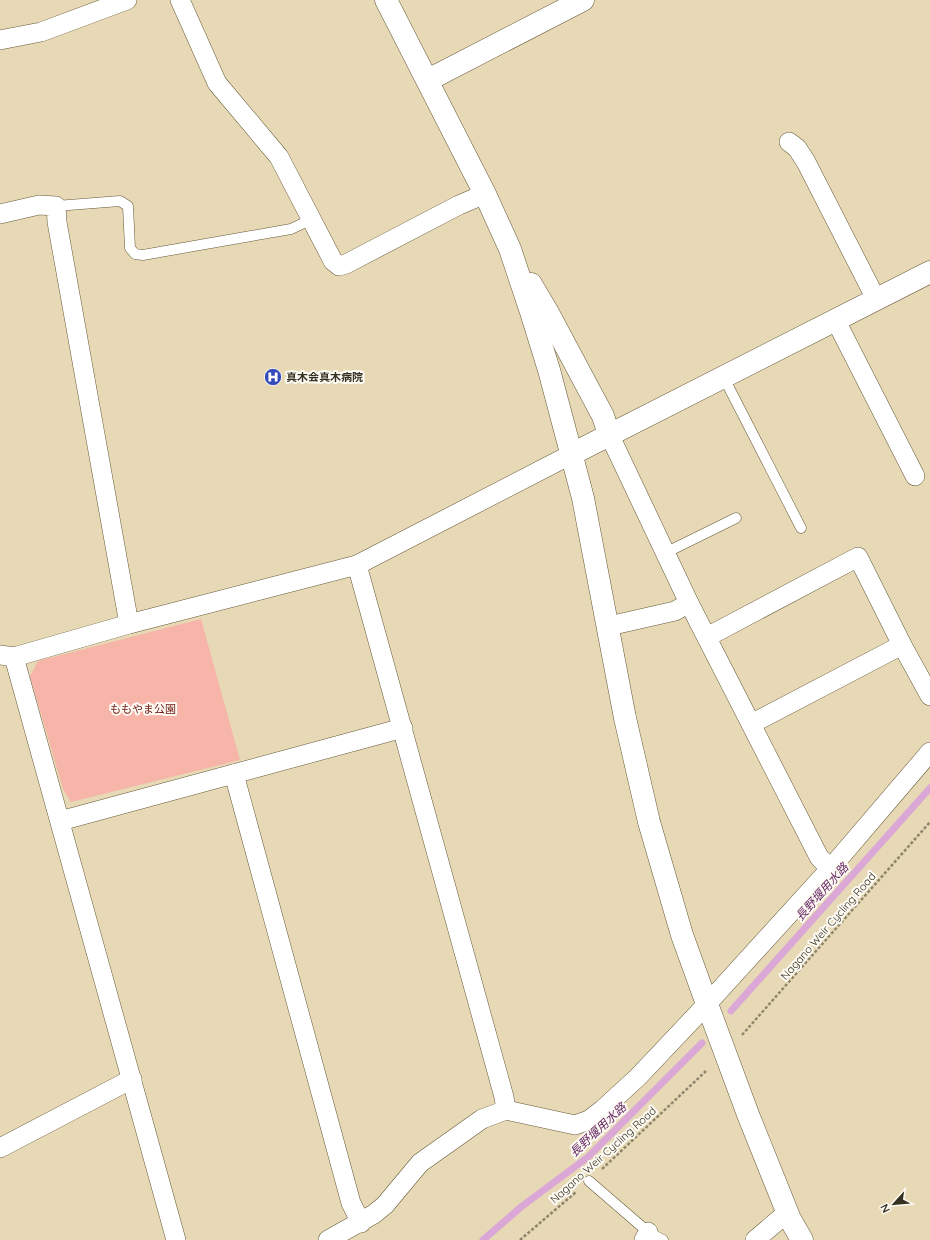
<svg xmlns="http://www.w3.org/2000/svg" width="930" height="1240" font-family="Quicksand,'Noto Sans JP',sans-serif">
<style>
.green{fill:#f7b4a9}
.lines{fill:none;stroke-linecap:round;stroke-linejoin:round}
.stream{stroke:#dba7d6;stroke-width:7}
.lane-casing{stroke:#665939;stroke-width:11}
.street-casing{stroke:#665939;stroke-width:20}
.secondary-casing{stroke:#665939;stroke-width:23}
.path{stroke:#8f856c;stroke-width:2.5;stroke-dasharray:3 2;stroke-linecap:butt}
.lane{stroke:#fff;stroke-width:10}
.street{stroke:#fff;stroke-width:19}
.secondary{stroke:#fff;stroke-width:22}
.labels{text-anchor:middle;stroke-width:4;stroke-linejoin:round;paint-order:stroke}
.poi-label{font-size:11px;font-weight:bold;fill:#353022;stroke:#fefbf4;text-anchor:start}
.park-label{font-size:11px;fill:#6b1811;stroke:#fefbf4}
.street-label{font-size:11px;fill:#353022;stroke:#fefbf4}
.water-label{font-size:12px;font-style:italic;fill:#682b65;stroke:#fefbf4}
</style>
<rect width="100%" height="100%" fill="#e7d9b5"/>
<polygon class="green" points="201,619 240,760 71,802 63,789 30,676 38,661"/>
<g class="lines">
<g class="stream">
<polyline points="731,1011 930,788"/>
<polyline points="483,1240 521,1207 588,1157 702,1043"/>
</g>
<defs>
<g id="lane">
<polyline points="56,206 120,201 128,206 130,248 135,254 143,255 291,229 310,220"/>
<polyline points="723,376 801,528"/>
<polyline points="665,553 736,518"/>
<polyline points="589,1181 648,1232 663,1240"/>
</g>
<g id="street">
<polyline points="180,0 217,83 279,157 333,261 339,266 346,264 459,205 485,194"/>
<polyline points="0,40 41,32 127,0"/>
<polyline points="789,142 797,148 806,162 876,299"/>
<polyline points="0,214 39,205 56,206 57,222 129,624"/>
<polyline points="835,319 915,476"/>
<polyline points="609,434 689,603 819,857 830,869"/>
<polyline points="357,565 504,1097 506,1110"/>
<polyline points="609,626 675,611 689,603"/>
<polyline points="707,637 858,557 902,645 930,696"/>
<polyline points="0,655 14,657 129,624 357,565 572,454"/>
<polyline points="14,657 176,1240"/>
<polyline points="751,724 902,645"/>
<polyline points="234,774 351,1203 361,1223"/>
<polyline points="60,821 403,728"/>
<polyline points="0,1148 132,1079"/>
<polyline points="328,1240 374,1214 385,1205 420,1163 482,1119 506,1110 575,1125 589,1120 602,1110 638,1077 707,1004 830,869 930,752"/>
<polyline points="644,1240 648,1232"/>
<polyline points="755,1240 788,1212"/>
</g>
<g id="secondary">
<polyline points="386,0 485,194 510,249 531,312 549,370 583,498 625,718 649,822 682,935 707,1004 749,1117 790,1219 802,1240"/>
<polyline points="428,80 583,0"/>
<polyline points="531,284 547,311 603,416 609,434"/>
<polyline points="572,454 930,272"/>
</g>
</defs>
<use href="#lane" class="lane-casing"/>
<use href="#street" class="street-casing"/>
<use href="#secondary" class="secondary-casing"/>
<g class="path">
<polyline points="742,1035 930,822"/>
<polyline points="602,1169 706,1071"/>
<polyline points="520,1240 576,1192"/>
</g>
<use href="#lane" class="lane"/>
<use href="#street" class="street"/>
<use href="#secondary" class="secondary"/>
</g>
<defs>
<symbol id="hospital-disc" viewBox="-11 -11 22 22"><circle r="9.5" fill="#334abb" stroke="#fefbf4"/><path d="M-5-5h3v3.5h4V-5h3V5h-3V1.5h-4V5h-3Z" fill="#fff"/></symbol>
</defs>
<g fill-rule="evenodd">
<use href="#hospital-disc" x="263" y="367" width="20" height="20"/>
</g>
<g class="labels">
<g class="poi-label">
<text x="286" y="381">真木会真木病院</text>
</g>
<g class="park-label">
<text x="143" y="713">ももやま公園</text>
</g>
<g class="street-label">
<text transform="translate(828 926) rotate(-49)" y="4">Nagano Weir Cycling Road</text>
<text transform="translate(603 1155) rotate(-42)" y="4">Nagano Weir Cycling Road</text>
</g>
<g class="water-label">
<text transform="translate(822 892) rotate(-48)" y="4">長野堰用水路</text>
<text transform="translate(598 1130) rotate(-43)" y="4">長野堰用水路</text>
</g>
</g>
<g transform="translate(894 1204) rotate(243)" stroke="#fefbf4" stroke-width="3" paint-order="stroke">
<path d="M0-3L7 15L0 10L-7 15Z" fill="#353022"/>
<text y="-6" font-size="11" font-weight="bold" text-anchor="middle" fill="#353022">N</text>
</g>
</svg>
